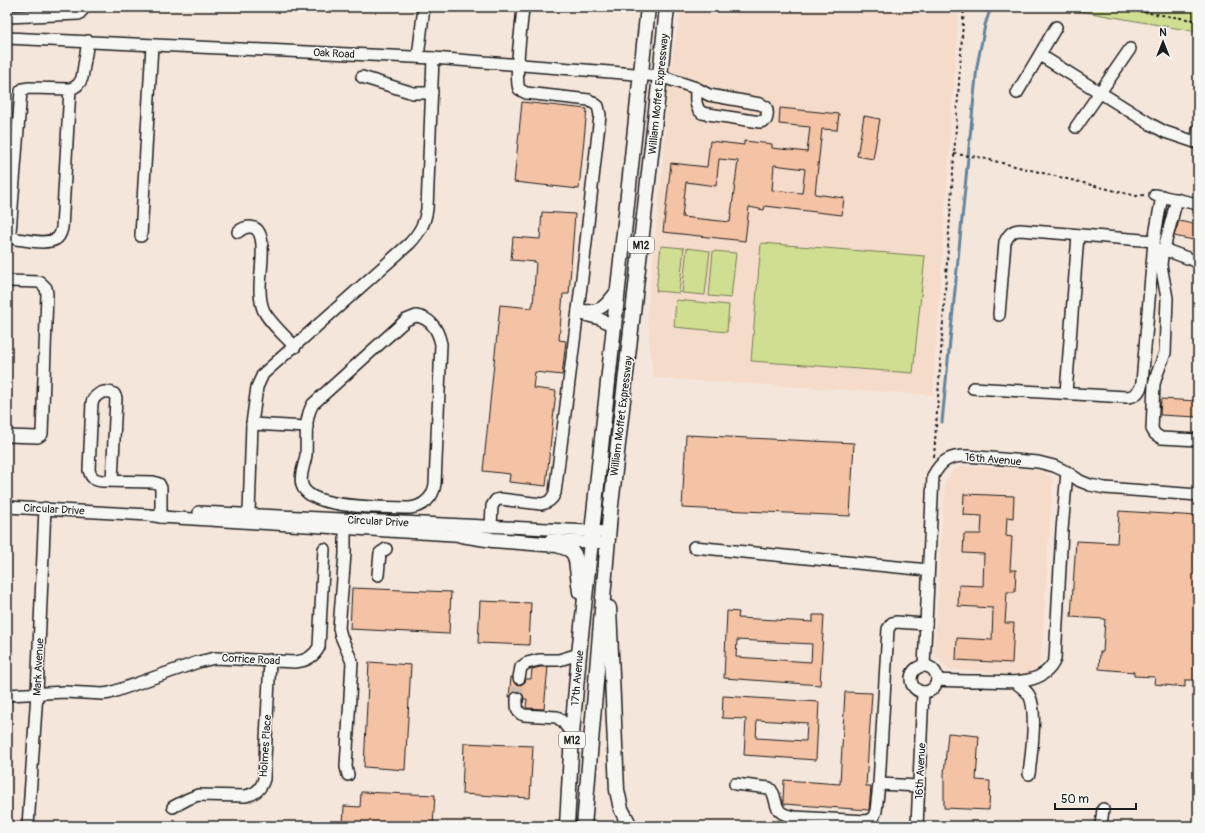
<svg xmlns="http://www.w3.org/2000/svg" width="1205" height="833" font-family="Pangolin,sans-serif">
<style>
.built{fill:#f5dbca}
.green{fill:#d0de91;stroke:#767d56}
.lines{fill:none;stroke-linecap:round;stroke-linejoin:round}
.stream{stroke:#63849b;stroke-width:3}
.building{fill:#f4c2a4;stroke:#1c1c1c;fill-rule:evenodd}
.minor-tunnel{stroke:#cabeb5;stroke-width:11;stroke-dasharray:11 5.5;stroke-linecap:butt}
.minor-casing{stroke:#1c1c1c;stroke-width:14}
.major-casing{stroke:#1c1c1c;stroke-width:17}
.path{stroke:#1c1c1c;stroke-width:2;stroke-dasharray:3 3;stroke-linecap:butt}
.minor{stroke:#f6f6f2;stroke-width:11}
.major{stroke:#f6f6f2;stroke-width:14}
.labels{text-anchor:middle;stroke-width:3;stroke-linejoin:round;paint-order:stroke}
.shield{fill:#f6f6f2;stroke:#5d5d5c;stroke-width:1}
.shield-label{font-size:10px;font-weight:bold;fill:#1c1c1c}
.street-label{font-size:11px;fill:#1c1c1c;stroke:#f6f6f2}
</style>
<rect width="100%" height="100%" fill="#f5e6db"/>
<filter id="ink" filterUnits="userSpaceOnUse"><feTurbulence type="fractalNoise" baseFrequency=".025" numOctaves="2"/><feDisplacementMap in="SourceGraphic" scale="8" xChannelSelector="R" yChannelSelector="G"/><feConvolveMatrix kernelMatrix="1 2 1 2 8 2 1 2 1" color-interpolation-filters="sRGB"/></filter>
<g filter="url(#ink)">
<g class="built">
<polygon points="737,7 959,7 933,395 653,378 647,313 663,163 668,79 681,12 735,16"/>
<polygon points="962,466 1041,470 1053,478 1041,659 1037,672 1027,675 949,669 941,662 934,653 945,482 953,471"/>
</g>
<g class="green">
<polygon points="1051,7 1198,7 1198,32 1068,9"/>
<polygon points="761,243 925,256 913,373 751,361"/>
<polygon points="661,246 684,248 679,293 656,291"/>
<polygon points="687,248 710,251 705,295 682,293"/>
<polygon points="713,251 736,253 731,298 709,296"/>
<polygon points="676,300 729,305 727,332 674,327"/>
</g>
<g class="lines">
<polyline class="stream" points="942,422 977,66 985,25 991,7"/>
</g>
<g class="building">
<polygon points="522,102 587,109 579,189 514,182"/>
<path d="M780,108L839,114L837,130L822,129L815,194L844,198L842,215L765,206L764,210L749,207L745,241L663,232L671,163L707,167L710,141L744,145V141L772,144V148L807,152L810,127L779,124ZM719,159L738,161L730,222L682,217L686,182L716,186ZM774,165L805,169L802,193L772,190Z"/>
<polygon points="864,116 880,119 873,159 857,156"/>
<polygon points="542,212 575,214 569,294 563,294 559,340 566,341 562,375 535,372 533,388 556,391 546,486 509,482 510,474 483,471 500,305 532,308 532,305 533,305 536,262 511,260 513,237 540,239"/>
<polygon points="1179,221 1198,225 1198,241 1174,236"/>
<polygon points="1161,399 1198,401 1197,417 1160,415"/>
<polygon points="686,435 854,443 850,516 682,508"/>
<polygon points="964,494 1014,496 1013,518 1007,517 1006,536 1012,537 1010,570 1016,570 1015,592 1007,592 1005,623 1014,623 1012,663 956,660 957,638 992,640 993,608 958,606 959,585 983,586 984,554 963,553 964,534 981,534 982,516 963,515"/>
<polygon points="1119,511 1198,516 1198,680 1185,680 1185,687 1154,684 1155,677 1134,676 1134,672 1099,669 1100,652 1103,652 1105,619 1071,617 1076,541 1117,543"/>
<polygon points="352,588 451,592 449,634 350,629"/>
<polygon points="480,601 531,603 529,645 478,643"/>
<path d="M727,611L739,612L738,618L813,622V615H824L820,685L724,678ZM737,640L812,644L811,662L736,657Z"/>
<polygon points="369,662 411,665 405,770 364,767"/>
<polygon points="540,667 548,667 544,709 526,708 527,699 524,699 523,695 520,692 514,692 510,697 509,697 511,677 512,677 515,684 521,685 525,682 526,679 531,679 532,669"/>
<polygon points="845,692 872,693 866,786 871,786 869,810 784,804 783,801 784,780 840,784"/>
<path d="M723,696L819,702L816,760L744,755L746,719L722,718ZM757,720L807,723L806,741L756,738Z"/>
<polygon points="948,733 979,736 976,780 990,781 989,810 944,808 944,774"/>
<polygon points="464,743 533,746 530,798 462,794"/>
<polygon points="361,792 435,795 433,826 343,826 344,806 360,807"/>
</g>
<g class="lines">
<polyline class="minor-tunnel" points="517,698 519,678"/>
<defs>
<g id="minor">
<polyline points="7,17 79,14 85,7"/>
<path d="M7,38L433,58L660,76L696,88L709,95L760,104L766,107C768,112 768,115 766,120L760,122L702,113C694,107 696,97 696,88"/>
<polyline points="1040,55 1152,125 1165,132 1198,143"/>
<polyline points="418,57 424,7"/>
<polyline points="362,77 413,93 432,93"/>
<path d="M70,89L62,228C61,232 60,237 56,239C45,245 28,240 16,239L11,236L10,232L21,91L23,89L29,88L70,89C76,87 79,85 82,78L88,41"/>
<polyline points="1017,93 1056,27"/>
<polyline points="1076,127 1130,49"/>
<polyline points="1197,143 1198,130"/>
<polyline points="1155,195 1198,204"/>
<polyline points="1177,199 1162,256 1161,265 1167,298 1165,353 1157,374 1154,384 1152,429 1155,434 1161,438 1198,440"/>
<path d="M238,232C246,225 258,224 261,238C266,259 255,287 263,309C267,320 286,337 295,347"/>
<polyline points="141,236 152,45"/>
<polyline points="1163,249 1198,262"/>
<polyline points="7,281 40,282 46,288 47,294 42,434 38,437 7,436"/>
<path d="M578,310C602,313 604,307 618,289"/>
<polyline points="585,315 600,319 614,326"/>
<path d="M999,315L1005,242C1008,235 1012,230 1020,230L1154,241L1162,196"/>
<path d="M416,316C431,318 438,330 441,344L435,484C433,498 424,506 410,508C388,507 309,510 302,485C299,475 305,464 306,455C307,439 304,418 313,404L406,320Z"/>
<path d="M973,388L1126,397C1135,397 1140,392 1142,383L1154,241"/>
<polyline points="1066,393 1078,235"/>
<polyline points="252,424 307,427"/>
<path d="M112,481L116,398L114,394C106,389 96,393 92,402L89,470C91,478 94,480 102,481L153,482L159,484L161,488V517"/>
<polyline points="7,507 149,515 161,517 469,536"/>
<polyline points="199,512 608,532"/>
<path d="M249,513L252,424L257,387L263,374L410,243C420,232 425,223 427,209L433,58"/>
<polyline points="345,522 345,554 339,628 341,636 352,662 346,767 348,775"/>
<path d="M491,526L492,506L496,500L500,499L541,504C548,503 552,500 555,493L582,278L600,115L598,106L589,100L526,93L519,89C514,75 522,24 523,7"/>
<polyline points="550,540 607,543"/>
<polyline points="694,547 928,570"/>
<polyline points="378,575 380,553 386,549"/>
<path d="M924,666L933,476C941,461 949,456 966,456L1038,462L1054,466L1067,472L1080,481L1090,485L1105,488L1198,495"/>
<circle cx="924" cy="679" r="13"/>
<polyline points="519,678 521,667 527,663 539,660 559,660 579,654"/>
<path d="M937,680C952,681 968,681 983,681C1007,682 1044,687 1055,659L1062,530L1067,472"/>
<path d="M1015,682C1020,686 1026,690 1029,695C1038,710 1031,756 1029,774"/>
<path d="M7,695L65,692L103,694L110,693L198,662L215,658L295,662C306,661 314,657 319,647L324,549"/>
<path d="M517,698C517,706 516,713 524,715L557,717L563,722L572,734"/>
<path d="M735,784L769,788C777,793 773,807 782,813C785,815 790,816 794,817L866,821L873,818L876,811L879,784L888,629L892,623L896,622L926,624"/>
<polyline points="879,784 919,786"/>
<path d="M173,807L188,799L198,795L245,796C256,794 261,789 264,779L270,660"/>
<polyline points="28,826 37,693 45,508"/>
<polyline points="917,826 923,692"/>
<polyline points="1101,826 1103,809"/>
</g>
<g id="major">
<polyline points="461,535 493,540 557,545 569,549 574,554 576,560 580,592"/>
<polyline points="609,608 617,790 621,809 630,826"/>
<polyline points="567,826 572,734 579,654 648,7"/>
<polyline points="584,826 610,514 660,76 667,7"/>
</g>
</defs>
<use href="#minor" class="minor-casing"/>
<use href="#major" class="major-casing"/>
<g class="path">
<polyline points="1114,7 1198,21"/>
<polyline points="954,154 978,157 1136,196 1144,195"/>
<polyline points="934,457 964,7"/>
</g>
<use href="#minor" class="minor"/>
<use href="#major" class="major"/>
</g>
</g>
<g class="labels">
<g class="shield">
<rect x="628" y="237" width="26" height="16" rx="3"/>
<rect x="559" y="732" width="26" height="16" rx="3"/>
</g>
<g class="shield-label">
<text x="641" y="249">M12</text>
<text x="572" y="744">M12</text>
</g>
<g class="street-label">
<text transform="translate(334 53) rotate(3)" y="4">Oak Road</text>
<text transform="translate(658 94) rotate(-84)" y="4">William Moffet Expressway</text>
<text transform="translate(621 416) rotate(-83)" y="4">William Moffet Expressway</text>
<text transform="translate(993 459) rotate(5)" y="4">16th Avenue</text>
<text transform="translate(54 509) rotate(3)" y="4">Circular Drive</text>
<text transform="translate(378 521) rotate(3)" y="4">Circular Drive</text>
<text transform="translate(251 659) rotate(3)" y="4">Corrice Road</text>
<text transform="translate(38 667) rotate(-87)" y="4">Mark Avenue</text>
<text transform="translate(577 678) rotate(-85)" y="4">17th Avenue</text>
<text transform="translate(265 746) rotate(-86)" y="4">Holmes Place</text>
<text transform="translate(920 771) rotate(-87)" y="4">16th Avenue</text>
</g>
</g>
<rect width="1205" height="833" fill="none" stroke="#f6f6f2" stroke-width="24"/>
<rect x="12" y="12" width="1181" height="809" fill="none" stroke="#1c1c1c" stroke-width="1.5" filter="url(#ink)"/>
<g transform="translate(1163 42)" stroke="#f6f6f2" stroke-width="3" paint-order="stroke">
<path d="M0-3L7 15L0 10L-7 15Z" fill="#1c1c1c"/>
<text y="-6" font-size="11" font-weight="bold" text-anchor="middle" fill="#1c1c1c">N</text>
</g>
<path d="M1055 803v6h81v-6" fill="none" stroke="#1c1c1c" stroke-width="2"/>
<text x="1061" y="803" font-size="12" fill="#1c1c1c" stroke="#f6f6f2" stroke-width="3" paint-order="stroke">50 m</text>
</svg>
